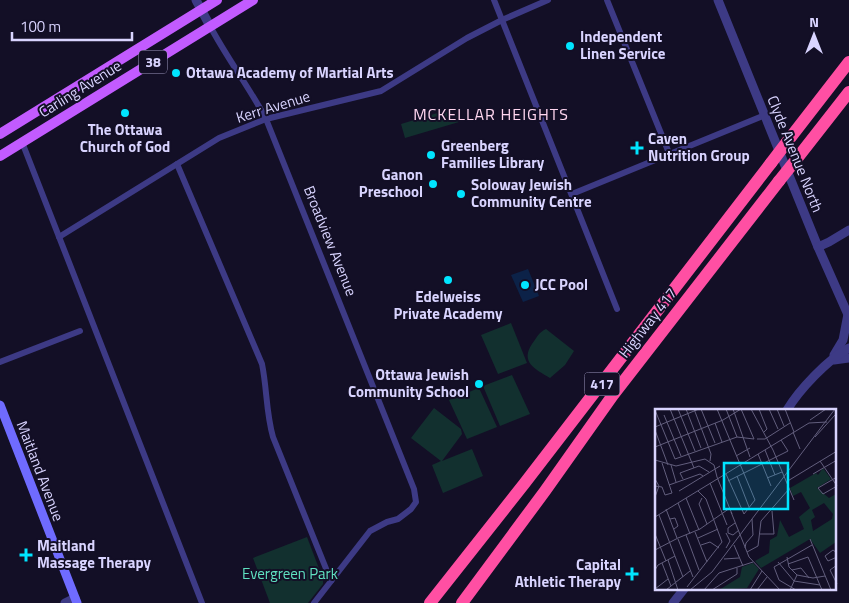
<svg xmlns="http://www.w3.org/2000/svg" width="849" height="603" font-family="'Titillium Web',sans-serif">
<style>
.green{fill:#12302f}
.water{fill:#0c2248}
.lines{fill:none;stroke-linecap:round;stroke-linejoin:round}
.minor{stroke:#3d3a85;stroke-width:6}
.tertiary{stroke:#3d3a85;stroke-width:9}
.secondary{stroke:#6f6bff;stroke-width:9}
.primary{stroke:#c25bff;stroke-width:10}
.motorway{stroke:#ff4fa3;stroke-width:12}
.motorway-bridge{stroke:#ff4fa3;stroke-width:12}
.poi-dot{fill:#00e5ff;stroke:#130f26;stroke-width:2}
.labels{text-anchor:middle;stroke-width:4;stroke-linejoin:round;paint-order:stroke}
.shield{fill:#130f26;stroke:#9e99be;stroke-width:1}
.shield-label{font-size:14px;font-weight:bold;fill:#d9d4ff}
.poi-label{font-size:15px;font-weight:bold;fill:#d9d4ff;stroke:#130f26;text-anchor:start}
.street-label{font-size:15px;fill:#d9d4ff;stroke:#130f26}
.park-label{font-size:15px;fill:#5fe0c0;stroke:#130f26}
.neighbourhood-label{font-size:16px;letter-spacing:1px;fill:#ffd6f0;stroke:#130f26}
.inset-road{fill:none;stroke:#625e7d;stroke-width:1}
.view{fill:#00e5ff;fill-opacity:0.15;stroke:#00e5ff;stroke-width:2.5}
.inset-edge{fill:none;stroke:#d9d4ff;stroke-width:2.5}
</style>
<rect width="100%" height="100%" fill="#130f26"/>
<g class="green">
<polygon points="454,108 459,122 405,138 401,124"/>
<polygon points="511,323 527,363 498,374 481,335"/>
<path d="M546,329L574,351L565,365L550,378C535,369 520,362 532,344C537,337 539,332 546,329Z"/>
<polygon points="512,375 530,414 500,426 483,386"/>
<polygon points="479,388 497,427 467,439 449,400"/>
<polygon points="434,408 461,429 462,434 442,461 472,449 483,476 443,493 432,465 441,461 411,438"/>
<polygon points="307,537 323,579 323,584 308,603 270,603 253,558"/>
</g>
<polygon class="water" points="528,269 539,296 523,302 511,275"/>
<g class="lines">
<g class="minor">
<polyline points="494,0 617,309"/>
<polyline points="607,0 669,153"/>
<path d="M210,26C227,58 249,87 266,119L414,489L416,502L411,509L398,519L387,522L370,531L314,603"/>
<polyline points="22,142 202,603"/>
<path d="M177,164L262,364C267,388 266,413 273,437L331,581"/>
<polyline points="572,194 765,115"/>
<polyline points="59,237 219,138 266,119 381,91 467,38 502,20 548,0"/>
<polyline points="0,362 80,331"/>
</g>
<g class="tertiary">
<polyline points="196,0 210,26"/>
<polyline points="718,0 818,247 849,317"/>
<polyline points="818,247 829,242 849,230"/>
<polyline points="834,355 843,340 848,314"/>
<polyline points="834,360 849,358"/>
<path d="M787,410C799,390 828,359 849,348"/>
<polyline points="65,603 75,598"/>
<polyline points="673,603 684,589"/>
</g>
<polyline class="secondary" points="0,405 77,603"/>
<g class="primary">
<polyline points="0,134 217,0"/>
<polyline points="0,156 253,0"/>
</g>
<g class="motorway">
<polyline points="787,142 849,62"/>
<polyline points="795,161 849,92"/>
<polyline points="430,603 524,484 771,163"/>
<polyline points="462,603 545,491 613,395 779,181"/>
</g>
<g class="motorway-bridge">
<polyline points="771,163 787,142"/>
<polyline points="779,181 795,161"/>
</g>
</g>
<g class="poi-dot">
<circle cx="570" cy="46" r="5"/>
<circle cx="176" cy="73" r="5"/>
<circle cx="125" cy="113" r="5"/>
<path d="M634.5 140.5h5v5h5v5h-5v5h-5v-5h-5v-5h5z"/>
<circle cx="431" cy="155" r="5"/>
<circle cx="433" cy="184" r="5"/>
<circle cx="461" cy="194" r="5"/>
<circle cx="448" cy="280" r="5"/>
<circle cx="525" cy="285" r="5"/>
<circle cx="479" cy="384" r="5"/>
<path d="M23.5 547.5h5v5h5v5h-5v5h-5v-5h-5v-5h5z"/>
<path d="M629.5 566.5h5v5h5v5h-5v5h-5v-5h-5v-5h5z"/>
</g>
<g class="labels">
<g class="shield">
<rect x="139" y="50.5" width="28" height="23" rx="4"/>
<rect x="584.5" y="372.5" width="35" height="23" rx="4"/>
</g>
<g class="shield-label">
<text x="153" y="67">38</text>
<text x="602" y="389">417</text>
</g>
<g class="poi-label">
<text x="580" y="42">Independent<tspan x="580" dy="17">Linen Service</tspan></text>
<text x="186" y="78">Ottawa Academy of Martial Arts</text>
<text x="125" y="135" text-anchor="middle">The Ottawa<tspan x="125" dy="17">Church of God</tspan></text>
<text x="648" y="144">Caven<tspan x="648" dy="17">Nutrition Group</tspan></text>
<text x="441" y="151">Greenberg<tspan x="441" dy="17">Families Library</tspan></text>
<text x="423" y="180" text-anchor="end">Ganon<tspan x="423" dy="17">Preschool</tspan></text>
<text x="471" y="190">Soloway Jewish<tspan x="471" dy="17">Community Centre</tspan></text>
<text x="535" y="290">JCC Pool</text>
<text x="448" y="302" text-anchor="middle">Edelweiss<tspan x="448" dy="17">Private Academy</tspan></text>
<text x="469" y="380" text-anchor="end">Ottawa Jewish<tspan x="469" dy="17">Community School</tspan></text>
<text x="37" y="551">Maitland<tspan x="37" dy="17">Massage Therapy</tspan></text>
<text x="621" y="570" text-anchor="end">Capital<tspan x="621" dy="17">Athletic Therapy</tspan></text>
</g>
<g class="street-label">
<text transform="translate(80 89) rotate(-32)" y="5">Carling Avenue</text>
<text transform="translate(273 107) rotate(-17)" y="5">Kerr Avenue</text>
<text transform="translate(795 154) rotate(68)" y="5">Clyde Avenue North</text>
<text transform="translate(330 241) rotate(68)" y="5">Broadview Avenue</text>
<text transform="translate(648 323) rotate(-52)" y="5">Highway 417</text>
<text transform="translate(40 471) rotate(69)" y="5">Maitland Avenue</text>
</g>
<g class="park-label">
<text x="290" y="579">Evergreen Park</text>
</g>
<g class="neighbourhood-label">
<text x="491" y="120">MCKELLAR HEIGHTS</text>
</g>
</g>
<g transform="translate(655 409)">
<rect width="181" height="181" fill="#130f26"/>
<path d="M168,59L176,70L162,79L174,89L181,85V133L165,144L155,130L106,159L100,152L114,144L115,131L122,127L125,111L134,128L149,120L144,108L155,99L146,83L138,87L135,79L161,64L163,66ZM169,94L178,105L177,110L158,122L156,111L160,108L157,101ZM98,154L104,160L92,179L64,181L85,168L87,158Z" fill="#12302f" fill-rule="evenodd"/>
<path class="inset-road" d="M15,0L39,59M23,0L40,42M31,0L46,39M39,0L56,45L55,52M46,0L60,34M62,0L100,91L89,105L71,65M71,0L82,28M78,0L95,48M96,0L118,41L139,91M104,0L112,20L109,23M114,0L123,20M122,0L129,17M130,0L139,23M0,1L20,50L82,28L99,30L86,0M9,6L26,47M155,11L171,0M60,14L67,33M0,18L44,0M0,21L13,56M138,23L145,40M160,28L180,6M102,30H110L135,14M0,38L68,11L86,0M110,41L120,66M103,45L116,77M81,47L95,39M0,51L21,57L50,50L59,56L62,68M165,52L182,77M16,56L21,73M158,65L182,51M82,67L94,98M62,68L77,105M182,68L163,79L168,85L182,77M112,69L127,63M0,70L4,77L0,88M28,70L25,64L44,57L54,63M73,72L133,42L126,31M131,73L182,42M55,74L72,116M14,76L45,65L48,67M0,77L7,78L10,86L17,84L7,54M24,82L65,57M31,89L44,121M47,89L44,95L52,115M23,94L35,125M11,100L22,129M76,103L94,148L125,181M4,106L28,168M0,108L154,14L172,13M15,110L20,109L23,117L19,120M80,114L73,119V124L78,126L84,121M40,123L52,153M0,125L11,152M105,125H119L117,102M31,126L44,161M23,129L45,120L75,99M43,129L63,120M23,130L38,168M155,130L176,181M46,136L55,133L64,139M79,136L88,157M71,139L75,132L71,124M90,139L91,134L98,126L97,110M0,141L23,129M92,143L103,137L106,112L134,80M182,144L178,141L170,147L173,152L182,148M132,148L134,158L142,166L158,169L170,167M69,150L84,149M13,151L23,181M123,153L139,172L165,176M7,154L16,177M133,155L153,148L167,181M182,156L175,161L182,175M0,161L3,156L20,147M137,161L146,159L154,169M32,178L67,133L51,90L43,82M0,180L13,170M11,181L35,162M35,181L57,163L180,0M49,181L64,164L98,153M57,181L82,165V159M95,181L107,162M102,181L112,168M135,181L142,166M141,181L124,171L119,158L157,136"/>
<path class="view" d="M69,54H133V100H69Z"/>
<rect width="181" height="181" class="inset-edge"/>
</g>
<g transform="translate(814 35)" stroke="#130f26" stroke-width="4" paint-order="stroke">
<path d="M0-4L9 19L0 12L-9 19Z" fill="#d9d4ff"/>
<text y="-8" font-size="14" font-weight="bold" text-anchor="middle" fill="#d9d4ff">N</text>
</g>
<path d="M12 32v8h120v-8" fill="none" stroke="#d9d4ff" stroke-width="2.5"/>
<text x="20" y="32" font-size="15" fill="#d9d4ff" stroke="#130f26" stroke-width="4" paint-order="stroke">100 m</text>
</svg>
